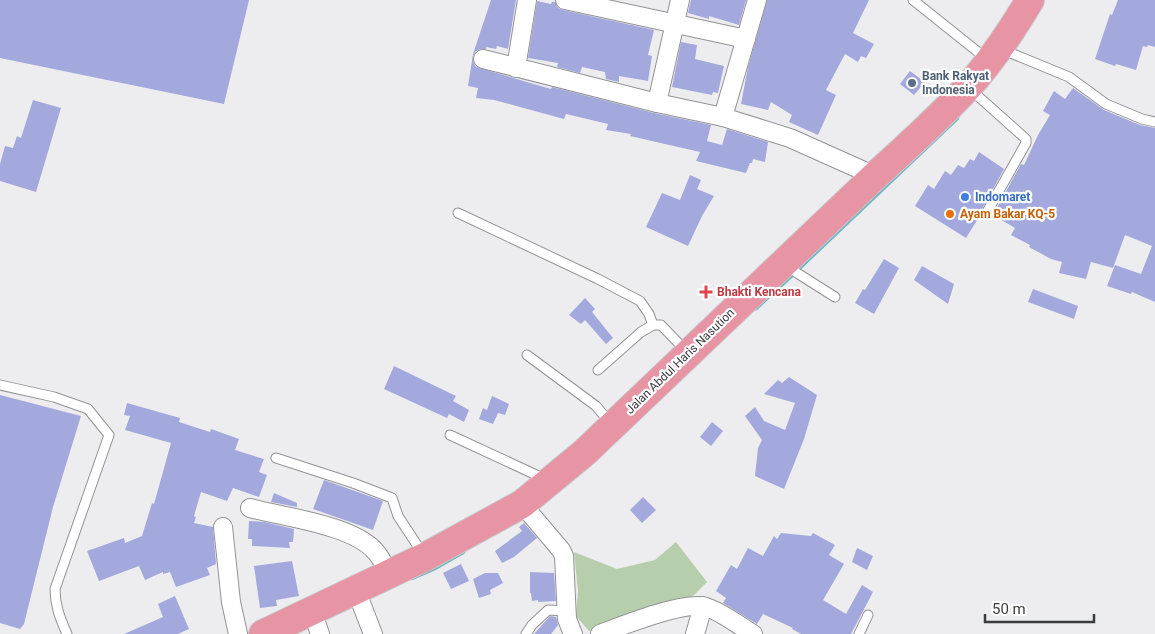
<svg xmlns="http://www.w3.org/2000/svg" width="1155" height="634" font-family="Roboto,sans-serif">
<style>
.green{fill:#b7ceac}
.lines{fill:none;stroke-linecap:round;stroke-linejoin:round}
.stream{stroke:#6fb7c5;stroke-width:4.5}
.building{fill:#a3a9dd}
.service-casing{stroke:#939396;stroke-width:11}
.minor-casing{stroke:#939396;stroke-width:20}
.trunk-casing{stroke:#c8c8c9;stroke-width:30}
.service{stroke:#fff;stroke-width:9}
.minor{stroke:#fff;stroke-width:18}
.trunk{stroke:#e794a4;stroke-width:28}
.service-dot{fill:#5c6f8a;stroke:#fff;stroke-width:2}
.shop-dot{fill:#3f7fe0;stroke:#fff;stroke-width:2}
.food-dot{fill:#e8710a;stroke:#fff;stroke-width:2}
.health-dot{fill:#e0444e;stroke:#fff;stroke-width:2}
.labels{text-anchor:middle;stroke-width:4.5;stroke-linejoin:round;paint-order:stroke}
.service-label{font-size:12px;font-weight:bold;fill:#4e5e75;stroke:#fff;text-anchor:start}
.shop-label{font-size:12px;font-weight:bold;fill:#366cbe;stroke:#fff;text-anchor:start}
.food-label{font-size:12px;font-weight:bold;fill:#c56008;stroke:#fff;text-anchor:start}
.health-label{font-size:12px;font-weight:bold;fill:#be3a42;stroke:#fff;text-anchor:start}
.street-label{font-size:12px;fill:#3b3c3d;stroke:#fff}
</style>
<rect width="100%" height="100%" fill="#ededf0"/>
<polygon class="green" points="676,542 707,582 693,596 642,611 618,623 589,631 576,616 578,591 574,552 617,569 655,560"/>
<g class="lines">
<g class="stream">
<polyline points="796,271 957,118"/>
<polyline points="756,308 793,274"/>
<polyline points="412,578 433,569 463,552"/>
</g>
</g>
<g class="building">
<polygon points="0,0 249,0 224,104 0,58"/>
<polygon points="491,0 516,0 508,49 497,46 496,49 486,47 486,49 480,49 475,52 473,57 473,62 476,67 551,89 552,87 654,113 711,125 707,141 722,145 727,129 768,142 765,162 753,159 752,163 750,163 746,173 696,161 700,152 630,136 631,134 606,130 608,124 566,114 564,119 494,100 476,98 478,88 468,86 473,54"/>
<polygon points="691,0 746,0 739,25 709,16 709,19 688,13"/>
<polygon points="767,0 869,0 853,33 874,44 866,58 861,56 858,62 845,54 826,90 836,95 818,135 789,122 792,115 771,102 768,110 741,104 748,67"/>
<polygon points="1118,0 1155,0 1155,47 1148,45 1147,47 1143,46 1136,70 1116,64 1115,66 1095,59 1110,14 1112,15"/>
<polygon points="537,1 551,4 552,2 555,2 558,8 563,10 654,30 648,55 652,56 648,81 619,76 619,82 606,79 605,72 582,67 580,73 557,67 558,63 528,58"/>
<polygon points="681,42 697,45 695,59 724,66 718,93 713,92 712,95 672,87"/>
<polygon points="910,71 925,82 914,95 900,84"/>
<polygon points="1073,88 1104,110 1140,125 1155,128 1155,302 1132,292 1131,294 1107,286 1115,265 1141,274 1152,246 1125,235 1113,268 1091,262 1086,279 1059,273 1062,262 1051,259 1029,247 1030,245 1011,235 1015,228 993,215 1021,164 1024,165 1038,135 1050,115 1043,111 1054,91 1065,99"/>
<polygon points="33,100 61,108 36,192 0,181 0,164 5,146 13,148 17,136 21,138"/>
<polygon points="979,152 1004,169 982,209 981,214 966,238 915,206 928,185 934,189 945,171 951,175 958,165 964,168 970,159 974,161"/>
<polygon points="690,175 701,180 697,189 714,196 702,216 688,246 646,227 662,193 680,200"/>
<polygon points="884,259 899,268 874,314 855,303 863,289 865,290"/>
<polygon points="922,266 954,284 948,304 914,280"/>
<polygon points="1033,289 1078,306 1074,319 1028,302"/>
<polygon points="585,298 595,309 592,312 613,338 606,344 585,320 581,324 569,315"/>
<polygon points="394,366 456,396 453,401 469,410 464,422 449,414 447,418 384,389"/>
<polygon points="789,377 817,395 804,439 784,489 755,476 758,448 762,440 745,416 755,407 764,421 785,430 795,403 764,394 778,380 782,383"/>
<polygon points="0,395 81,416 53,507 24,624 20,629 0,623"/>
<polygon points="492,396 509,404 505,415 498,413 493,424 479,419 483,408 487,410"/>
<polygon points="127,403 180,418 179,422 210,432 211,429 239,439 235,450 264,459 259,472 267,475 259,497 233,488 227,501 201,492 194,516 196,517 194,523 213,527 216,564 207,568 210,575 176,587 170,572 163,574 163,572 145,580 139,566 99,581 87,551 124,538 125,543 142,536 152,503 154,504 171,443 125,430 130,416 124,415"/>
<polygon points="712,422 723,431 711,446 700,437"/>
<polygon points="324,480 383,501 373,530 313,509"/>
<polygon points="274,493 297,503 297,507 271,502"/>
<polygon points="643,497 656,510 642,523 630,510"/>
<polygon points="249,521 264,522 294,529 293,542 289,542 290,548 252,546 252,539 248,539"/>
<polygon points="524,523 537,538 514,557 502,563 495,551 522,531 519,527"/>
<polygon points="781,533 811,536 813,533 835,545 829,555 844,564 823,600 846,614 862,585 873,592 851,634 801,634 792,629 793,628 763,614 757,624 723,603 726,598 716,591 731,565 737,569 748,548 763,556 774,536 777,539"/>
<polygon points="857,548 873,556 867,570 852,562"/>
<polygon points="292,561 299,596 276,600 277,606 260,608 254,566"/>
<polygon points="461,564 469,581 451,589 443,573"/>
<polygon points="530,572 554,573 556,601 538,602 538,600 532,601 531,593 530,593"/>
<polygon points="485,573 498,573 503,583 490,590 491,594 479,598 473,579"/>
<polygon points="175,596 189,629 178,634 124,634 163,617 158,604"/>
<polygon points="550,616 556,617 558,625 551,634 534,634"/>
</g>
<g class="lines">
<defs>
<g id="service">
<polyline points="913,0 988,60"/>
<polyline points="1001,49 1069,77 1106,104 1142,119 1155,122"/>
<polyline points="970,89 1026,139 1026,143 987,212"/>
<polyline points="458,213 598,279 640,301 649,314 653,325"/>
<polyline points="786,266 835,297"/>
<polyline points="527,355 596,406 611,424"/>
<polyline points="598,370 641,332 653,325 661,325 687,352"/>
<path d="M0,385L54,397L88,409L109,435L55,589C55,606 60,618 67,634"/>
<polyline points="450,435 545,479"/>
<polyline points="276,458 353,483 392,498 398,516 423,554"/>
<polyline points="526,634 532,625 548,610 566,611"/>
<polyline points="859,634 868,615"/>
</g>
<g id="minor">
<polyline points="565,0 746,39"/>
<polyline points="483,59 657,103 723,117 790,138 875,176"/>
<polyline points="516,68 527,0"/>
<polyline points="657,103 680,0"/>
<polyline points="723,117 757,0"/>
<polyline points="522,504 561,550 564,556 567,619 573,634"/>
<path d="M250,508C284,517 352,525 375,551C381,557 385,567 389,574"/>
<polyline points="223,527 231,602 238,634"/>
<polyline points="356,590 373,634"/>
<polyline points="312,611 320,634"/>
<path d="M600,634C621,626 686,600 706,607C722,612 738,625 753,634"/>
<polyline points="695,634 703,606"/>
</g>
<path id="trunk" d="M263,634L425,557L522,504L584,453L875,176C906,148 938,119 967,88C990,63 1012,30 1030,0"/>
</defs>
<use href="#service" class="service-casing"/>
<use href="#minor" class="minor-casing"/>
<use href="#trunk" class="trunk-casing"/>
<use href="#service" class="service"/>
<use href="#minor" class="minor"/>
<use href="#trunk" class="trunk"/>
</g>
<circle class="service-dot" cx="912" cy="83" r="5"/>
<circle class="shop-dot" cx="965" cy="197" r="5"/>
<circle class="food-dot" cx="950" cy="214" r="5"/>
<path class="health-dot" d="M703.5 284.5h5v5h5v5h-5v5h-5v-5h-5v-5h5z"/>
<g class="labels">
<g class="service-label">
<text x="922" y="80">Bank Rakyat<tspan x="922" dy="14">Indonesia</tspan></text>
</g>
<g class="shop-label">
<text x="975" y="201">Indomaret</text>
</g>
<g class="food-label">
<text x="960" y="218">Ayam Bakar KQ-5</text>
</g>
<g class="health-label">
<text x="717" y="296">Bhakti Kencana</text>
</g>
<g class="street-label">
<text transform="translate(680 361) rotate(-44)" y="4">Jalan Abdul Haris Nasution</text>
</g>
</g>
<path d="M985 614v8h109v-8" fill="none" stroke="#3b3c3d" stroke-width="2.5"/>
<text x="992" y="614" font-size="15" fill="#3b3c3d" stroke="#ffffff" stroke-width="4" paint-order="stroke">50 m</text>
</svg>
